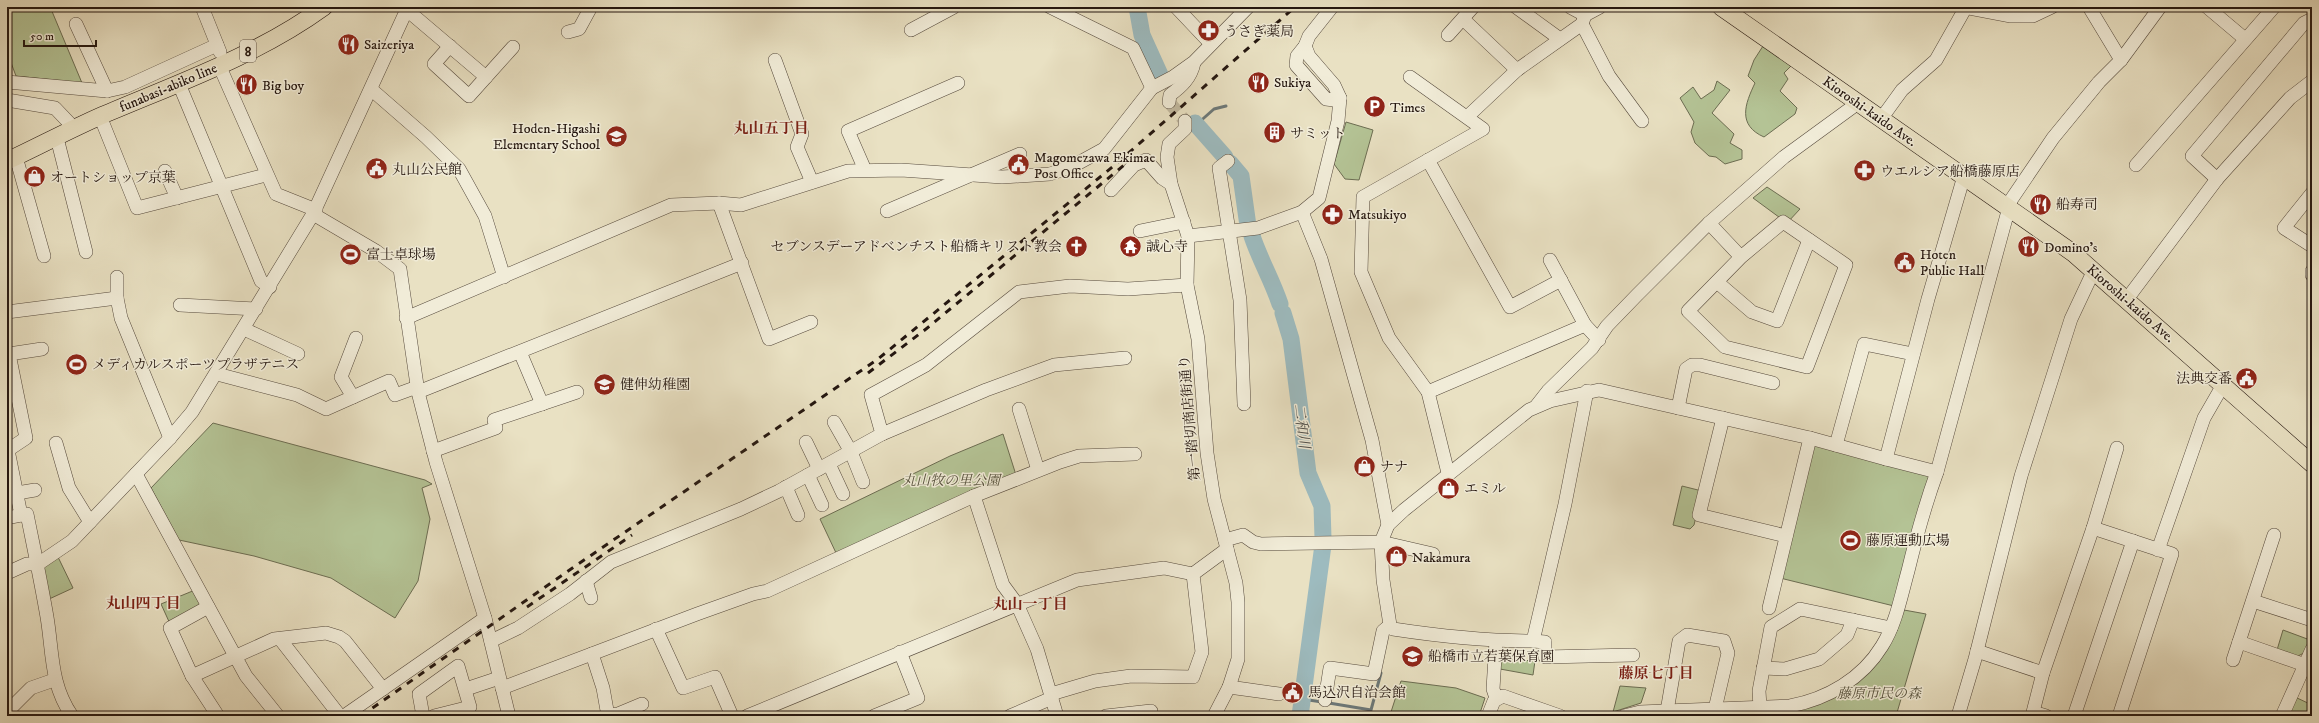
<svg xmlns="http://www.w3.org/2000/svg" width="2319" height="723" font-family="'IM FELL DW Pica','Noto Serif JP',serif">
<style>
.green{fill:#b4c395;stroke:#6c6d52}
.lines{fill:none;stroke-linecap:round;stroke-linejoin:round}
.stream{stroke:#6d7979;stroke-width:3}
.river{stroke:#9dbbbf;stroke-width:17}
.minor-tunnel{stroke:#c2b99f;stroke-width:13;stroke-dasharray:13 6;stroke-linecap:butt}
.minor-casing{stroke:#564a3d;stroke-width:14}
.major-casing{stroke:#251710;stroke-width:18}
.minor{stroke:#f1ecd8;stroke-width:13}
.major{stroke:#e9e1c3;stroke-width:17}
.rail{stroke:#251710;stroke-width:3;stroke-dasharray:7 7;stroke-linecap:butt}
.labels{text-anchor:middle;stroke-width:3;stroke-linejoin:round;paint-order:stroke}
.shield{fill:#f1ecd8;stroke:#62574c;stroke-width:1}
.shield-label{font-size:13px;font-weight:bold;fill:#251710}
.poi-label{font-size:14px;fill:#251710;stroke:#f1ecd8;text-anchor:start}
.street-label{font-size:14px;fill:#251710;stroke:#f1ecd8}
.park-label{font-size:14px;font-style:italic;fill:#57533f;stroke:#f1ecd8}
.neighbourhood-label{font-size:15px;font-weight:bold;fill:#7a1f14;stroke:#f1ecd8}
.water-label{font-size:15px;font-style:italic;fill:#4f504d;stroke:#f1ecd8}
</style>
<rect width="100%" height="100%" fill="#e9e1c3"/>
<filter id="stains"><feTurbulence type="fractalNoise" baseFrequency=".005" numOctaves="4"/><feColorMatrix values="0 0 0 0 .2 0 0 0 0 .09 0 0 0 0 .02 0 0 0 .5 -.17"/></filter>
<radialGradient id="worn" r=".72"><stop offset=".6" stop-color="#630" stop-opacity="0"/><stop offset="1" stop-color="#630" stop-opacity=".3"/></radialGradient>
<g class="green">
<polygon points="7,7 55,7 51,9 82,83 16,76 7,52"/>
<path d="M1763,46L1791,66L1784,73L1788,79L1780,91L1797,108L1795,114L1764,137C1737,125 1745,104 1755,83L1748,76L1754,60Z"/>
<polygon points="1717,81 1730,90 1712,113 1734,134 1730,143 1742,150 1742,159 1725,164 1716,157 1709,156 1695,143 1691,132 1694,122 1680,98 1693,87 1701,99 1714,90"/>
<polygon points="1346,122 1373,130 1359,180 1345,179 1334,164"/>
<polygon points="1767,187 1800,209 1787,223 1753,198"/>
<polygon points="213,423 425,480 432,484 422,488 430,519 418,581 395,618 331,578 254,556 179,540 151,488"/>
<polygon points="1003,434 1016,475 837,555 820,519 950,456"/>
<polygon points="1812,443 1931,474 1894,606 1780,578"/>
<polygon points="1682,486 1702,491 1694,525 1690,529 1673,525"/>
<polygon points="58,557 73,588 47,600 41,566"/>
<polygon points="195,590 205,606 171,626 161,604"/>
<polygon points="1904,610 1926,614 1896,716 1711,716 1803,709 1837,696"/>
<polygon points="2283,630 2310,640 2304,653 2296,657 2277,650"/>
<polygon points="1501,659 1535,661 1533,675 1500,669"/>
<polygon points="1401,681 1456,688 1485,698 1479,716 1392,716 1390,715"/>
<polygon points="1620,686 1646,688 1641,703 1613,712"/>
<polygon points="2295,697 2312,705 2312,716 2287,716"/>
</g>
<g class="lines">
<g class="stream">
<polyline points="1196,125 1214,109 1226,106"/>
<polyline points="1302,699 1322,702"/>
<polyline points="1329,703 1371,710 1381,673"/>
</g>
<g class="river">
<polyline points="1137,7 1142,35 1161,77"/>
<polyline points="1195,123 1225,157"/>
<polyline points="1230,163 1241,176 1248,226"/>
<path d="M1252,236C1260,260 1272,280 1280,304"/>
<polyline points="1283,313 1291,339 1308,473 1322,506 1323,538"/>
<polyline points="1300,716 1323,545"/>
</g>
<polyline class="minor-tunnel" points="1169,102 1185,121"/>
<defs>
<g id="minor">
<polyline points="202,7 220,52"/>
<polyline points="1050,7 1133,48 1152,88"/>
<polyline points="1176,7 1211,44"/>
<polyline points="1332,7 1309,36 1305,46 1297,56 1296,65 1326,99 1334,100 1340,98"/>
<polyline points="1516,7 1560,39"/>
<polyline points="1570,7 1585,15 1600,7"/>
<polyline points="1964,7 2011,16 2033,16 2052,7"/>
<polyline points="2089,7 2121,60"/>
<polyline points="2207,7 2245,39"/>
<polyline points="407,10 486,77"/>
<polyline points="1463,19 1517,70"/>
<polyline points="76,24 107,91"/>
<polyline points="1582,24 1609,76 1642,121"/>
<polyline points="911,30 954,7"/>
<polyline points="568,32 579,29 591,7"/>
<polyline points="1448,35 1473,7"/>
<polyline points="450,46 434,64 469,96 513,47"/>
<polyline points="775,60 802,134 797,147 812,182"/>
<polyline points="219,65 276,194 316,210"/>
<polyline points="1410,77 1483,129 1363,197 1361,272 1389,338 1428,392 1448,473"/>
<polyline points="7,82 107,91 125,87 217,45"/>
<polyline points="179,84 261,281 270,287"/>
<polyline points="372,90 426,137 459,169 485,216 504,277"/>
<polyline points="7,100 55,108 75,129"/>
<path d="M1169,102L1170,95C1181,87 1191,78 1194,63"/>
<polyline points="100,116 137,208 266,175"/>
<polyline points="1467,117 1517,70 1582,24 1585,15"/>
<polyline points="1881,119 1902,90 1936,60 1966,7"/>
<polyline points="1185,121 1185,129 1169,144 1167,157 1171,184 1188,236 1187,285 1198,339 1207,453 1214,499 1236,583 1238,602 1238,659 1229,687 1214,716"/>
<polyline points="57,138 86,252"/>
<polyline points="16,157 44,256"/>
<polyline points="1428,160 1510,307 1561,280"/>
<polyline points="1228,161 1219,168 1240,300 1244,404"/>
<polyline points="2136,165 2274,7"/>
<polyline points="865,170 848,131 958,83"/>
<polyline points="165,171 177,198"/>
<polyline points="2217,179 2192,156 2304,23 2312,19"/>
<polyline points="1111,190 1134,165 1146,160 1162,178 1171,184"/>
<polyline points="2312,193 2284,228 2312,246"/>
<polyline points="719,203 769,339 811,322"/>
<polyline points="887,211 1020,154"/>
<polyline points="1302,212 1321,259 1372,440 1388,525"/>
<polyline points="313,214 376,251 400,269 418,392 436,462 485,618 509,716"/>
<polyline points="1709,223 1741,257 1688,311 1725,347 1807,367 1846,265 1783,222 1741,257"/>
<polyline points="1140,231 1184,222"/>
<polyline points="1188,236 1258,228 1302,212 1319,198 1338,121 1340,98 1334,85 1309,56 1305,46"/>
<polyline points="1550,260 1585,325 1599,340"/>
<polyline points="2312,271 2312,275"/>
<polyline points="117,277 117,298 121,318 170,438"/>
<polyline points="1717,282 1752,312 1777,321 1809,240"/>
<polyline points="2127,299 2217,179 2290,98 2312,81"/>
<polyline points="180,305 256,309"/>
<polyline points="7,312 117,298"/>
<polyline points="406,318 671,205 719,203 741,205 848,171 901,170 1002,177 1050,174 1073,166 1104,149 1152,88 1173,77 1194,62 1248,7"/>
<polyline points="244,329 298,354"/>
<polyline points="520,352 542,404"/>
<polyline points="217,374 297,395 326,409 389,381 395,395 417,387"/>
<polyline points="418,392 742,263"/>
<polyline points="1428,392 1585,325"/>
<polyline points="353,397 341,377 356,338"/>
<polyline points="1537,405 1548,391 1592,348 1607,326 1637,295 1709,223 1784,157 1858,103"/>
<polyline points="1678,408 1686,369 1692,365 1700,365 1773,383"/>
<polyline points="1019,409 1038,470"/>
<polyline points="1723,418 1699,515 1786,536"/>
<polyline points="834,422 851,452 863,482"/>
<polyline points="882,434 986,390 1054,365 1125,358"/>
<polyline points="1810,438 1886,459"/>
<polyline points="806,442 819,469"/>
<polyline points="56,443 69,488 90,522"/>
<polyline points="1836,445 1864,344 1913,354"/>
<polyline points="433,451 496,428 494,420 577,392"/>
<polyline points="829,464 843,494"/>
<polyline points="1937,472 1886,459 1928,299 1964,176"/>
<polyline points="136,474 246,676 278,716"/>
<polyline points="808,475 822,505"/>
<polyline points="786,487 798,515"/>
<polyline points="17,493 35,490"/>
<polyline points="974,496 1003,585 1017,604 1037,649 1057,716"/>
<polyline points="21,515 8,450 26,438 9,354 42,349"/>
<path d="M7,518L27,514C34,549 41,582 47,617C53,653 50,684 72,716"/>
<polyline points="2093,528 2117,448"/>
<polyline points="1225,540 1243,535 1253,542 1261,544 1381,542 1388,525 1404,510 1529,410 1550,401 1599,390 1810,438 1769,608"/>
<polyline points="2158,550 2204,418 2223,385"/>
<path d="M1433,554L1381,542L1383,580L1390,625L1393,629C1439,636 1486,641 1533,641L1565,504L1587,391"/>
<polyline points="7,573 27,564 38,564 72,541 170,438 192,412 313,214 408,7"/>
<polyline points="586,581 591,598"/>
<polyline points="2253,601 2312,620"/>
<polyline points="208,607 170,628 192,676 218,716"/>
<polyline points="656,629 683,688 715,677 732,716"/>
<polyline points="280,639 340,716"/>
<polyline points="491,641 518,628 570,594 611,562 741,509 779,491 882,434 871,395 926,365 1019,292 1070,286 1128,289 1187,285"/>
<polyline points="1533,641 1545,642 1545,657 1633,655"/>
<polyline points="2239,642 2305,665"/>
<polyline points="1977,651 2043,673"/>
<polyline points="592,654 603,688 608,716"/>
<polyline points="2233,660 2274,535"/>
<polyline points="1763,668 1785,669 1819,659 1847,635 1853,620"/>
<polyline points="192,676 274,639 326,633 339,637 345,641 383,689"/>
<polyline points="1229,687 1279,694"/>
<polyline points="502,688 697,614 753,594 767,591 974,496 1060,462 1079,456 1135,454"/>
<polyline points="466,689 499,678"/>
<polyline points="1051,694 1095,681 1131,676 1193,677 1202,652 1193,574 1227,549"/>
<polyline points="1496,698 1493,689 1496,641"/>
<polyline points="1325,700 1330,668 1374,674 1383,631 1390,625"/>
<polyline points="1760,707 1759,691 1771,627 1800,609 1891,628"/>
<polyline points="1667,711 1679,641 1687,635 1724,641 1728,653 1715,709"/>
<polyline points="7,712 31,688 54,680"/>
<polyline points="607,715 618,714 642,704"/>
<polyline points="344,716 485,618"/>
<polyline points="423,716 419,694 458,666 470,707 434,716"/>
<polyline points="747,716 1077,580 1164,568 1193,574"/>
<polyline points="874,716 918,698 900,652"/>
<polyline points="1010,716 1052,698"/>
<polyline points="1106,716 1151,711 1151,716"/>
<polyline points="1488,716 1494,701 1503,696 1560,716"/>
<path d="M1624,716L1640,712L1790,706C1827,699 1862,679 1882,646C1896,624 1901,596 1908,571C1916,538 1925,505 1937,472L2011,200L2053,138L2099,82L2121,60L2160,7"/>
<polyline points="1958,716 1975,659 2021,476 2071,319 2094,270"/>
<polyline points="2046,716 2033,712 2043,673 2093,528 2172,554 2119,716"/>
<polyline points="2074,716 2133,541"/>
<polyline points="2282,716 2312,649"/>
</g>
<g id="major">
<polyline points="1721,7 2073,253 2312,464"/>
<path d="M7,161C39,146 71,129 103,115C178,83 258,55 324,7"/>
</g>
</defs>
<use href="#minor" class="minor-casing"/>
<use href="#major" class="major-casing"/>
<use href="#minor" class="minor"/>
<use href="#major" class="major"/>
<g class="rail">
<polyline points="868,373 926,329 1129,161"/>
<polyline points="527,607 632,535"/>
<polyline points="361,716 571,569 878,359 1116,164 1295,7"/>
</g>
</g>
<defs>
<symbol id="pharmacy-disc" viewBox="-11 -11 22 22"><circle r="9.5" fill="#8f2418" stroke="#f1ecd8"/><path d="M-2-6h4v4h4v4h-4v4h-4v-4h-4v-4h4Z" fill="#fff"/></symbol>
<symbol id="restaurant-disc" viewBox="-11 -11 22 22"><circle r="9.5" fill="#8f2418" stroke="#f1ecd8"/><path d="M-5-6h1v4h1v-4h1v4h1v-4h1v5L-1.5 .5V6h-2V.5L-5-1ZM5-6V6H3V1.5H1.5Q1.5-4 5-6Z" fill="#fff"/></symbol>
<symbol id="parking-disc" viewBox="-11 -11 22 22"><circle r="9.5" fill="#8f2418" stroke="#f1ecd8"/><path d="M-3.5-5.5H1a3.5 3.5 0 0 1 0 7H-1V5.5H-3.5ZM-1-3.4V-.6H.8a1.4 1.4 0 0 0 0-2.8Z" fill="#fff"/></symbol>
<symbol id="building-disc" viewBox="-11 -11 22 22"><circle r="9.5" fill="#8f2418" stroke="#f1ecd8"/><path d="M-4-6H4V6H1V3H-1V6H-4ZM-2.5-4.3h1.7v1.8h-1.7ZM.8-4.3h1.7v1.8H.8ZM-2.5-1h1.7V.8h-1.7ZM.8-1h1.7V.8H.8Z" fill="#fff"/></symbol>
<symbol id="school-disc" viewBox="-11 -11 22 22"><circle r="9.5" fill="#8f2418" stroke="#f1ecd8"/><path d="M0-5L7-2L0 1L-7-2ZM-4 1L0 2.5L4 1V4Q0 6-4 4Z" fill="#fff"/></symbol>
<symbol id="civic-disc" viewBox="-11 -11 22 22"><circle r="9.5" fill="#8f2418" stroke="#f1ecd8"/><path d="M-.6-6.5H3V-4.5H.6V-3L4-1V1h2V6H-6V1h2V-1L-.6-3ZM-1.2 2.5V6h2.4V2.5Z" fill="#fff"/></symbol>
<symbol id="shop-disc" viewBox="-11 -11 22 22"><circle r="9.5" fill="#8f2418" stroke="#f1ecd8"/><path d="M-5-2.5h2.3a2.7 3.5 0 0 1 5.4 0H5L5.5 6h-11ZM-1.5-2.5h3a1.5 2.3 0 0 0-3 0Z" fill="#fff"/></symbol>
<symbol id="church-disc" viewBox="-11 -11 22 22"><circle r="9.5" fill="#8f2418" stroke="#f1ecd8"/><path d="M-1.2-6h2.4v3.5h3.3v2.4h-3.3V6h-2.4V-.1h-3.3v-2.4h3.3Z" fill="#fff"/></symbol>
<symbol id="temple-disc" viewBox="-11 -11 22 22"><circle r="9.5" fill="#8f2418" stroke="#f1ecd8"/><path d="M0-6L5-2H3V0L6.5 2.5H4V6H1.5V3h-3V6H-4V2.5H-6.5L-3 0V-2H-5Z" fill="#fff"/></symbol>
<symbol id="stadium-disc" viewBox="-11 -11 22 22"><circle r="9.5" fill="#8f2418" stroke="#f1ecd8"/><path d="M0-5a6.5 5 0 1 0 0 10a6.5 5 0 1 0 0-10ZM-3.5-1.8h7v3.6h-7Z" fill="#fff"/></symbol>
</defs>
<g fill-rule="evenodd">
<use href="#pharmacy-disc" x="1196" y="18" width="25" height="25"/>
<use href="#restaurant-disc" x="336" y="32" width="25" height="25"/>
<use href="#restaurant-disc" x="1246" y="70" width="25" height="25"/>
<use href="#restaurant-disc" x="234" y="72" width="25" height="25"/>
<use href="#parking-disc" x="1362" y="94" width="25" height="25"/>
<use href="#building-disc" x="1262" y="120" width="25" height="25"/>
<use href="#school-disc" x="604" y="124" width="25" height="25"/>
<use href="#civic-disc" x="1006" y="152" width="25" height="25"/>
<use href="#civic-disc" x="364" y="156" width="25" height="25"/>
<use href="#pharmacy-disc" x="1852" y="158" width="25" height="25"/>
<use href="#shop-disc" x="22" y="164" width="25" height="25"/>
<use href="#restaurant-disc" x="2028" y="192" width="25" height="25"/>
<use href="#pharmacy-disc" x="1320" y="202" width="25" height="25"/>
<use href="#church-disc" x="1064" y="234" width="25" height="25"/>
<use href="#temple-disc" x="1118" y="234" width="25" height="25"/>
<use href="#restaurant-disc" x="2016" y="234" width="25" height="25"/>
<use href="#stadium-disc" x="338" y="242" width="25" height="25"/>
<use href="#civic-disc" x="1892" y="250" width="25" height="25"/>
<use href="#stadium-disc" x="64" y="352" width="25" height="25"/>
<use href="#civic-disc" x="2234" y="366" width="25" height="25"/>
<use href="#school-disc" x="592" y="372" width="25" height="25"/>
<use href="#shop-disc" x="1352" y="454" width="25" height="25"/>
<use href="#shop-disc" x="1436" y="476" width="25" height="25"/>
<use href="#stadium-disc" x="1838" y="528" width="25" height="25"/>
<use href="#shop-disc" x="1384" y="544" width="25" height="25"/>
<use href="#school-disc" x="1400" y="644" width="25" height="25"/>
<use href="#civic-disc" x="1280" y="680" width="25" height="25"/>
</g>
<g class="labels">
<rect class="shield" x="240" y="40" width="16" height="22" rx="3"/>
<g class="shield-label">
<text x="248" y="56">8</text>
</g>
<g class="poi-label">
<text x="1224" y="36">うさぎ薬局</text>
<text x="364" y="49">Saizeriya</text>
<text x="1274" y="87">Sukiya</text>
<text x="262" y="90">Big boy</text>
<text x="1390" y="112">Times</text>
<text x="600" y="133" text-anchor="end">Hoden-Higashi<tspan x="600" dy="16">Elementary School</tspan></text>
<text x="1290" y="138">サミット</text>
<text x="1034" y="162">Magomezawa Ekimae<tspan x="1034" dy="16">Post Office</tspan></text>
<text x="392" y="174">丸山公民館</text>
<text x="1880" y="176">ウエルシア船橋藤原店</text>
<text x="50" y="182">オートショップ京葉</text>
<text x="2056" y="209">船寿司</text>
<text x="1348" y="219">Matsukiyo</text>
<text x="1062" y="251" text-anchor="end">セブンスデーアドベンチスト船橋キリスト教会</text>
<text x="1146" y="251">誠心寺</text>
<text x="2044" y="252">Domino's</text>
<text x="366" y="259">富士卓球場</text>
<text x="1920" y="259">Hoten<tspan x="1920" dy="16">Public Hall</tspan></text>
<text x="92" y="369">メディカルスポーツプラザテニス</text>
<text x="2232" y="383" text-anchor="end">法典交番</text>
<text x="620" y="389">健伸幼稚園</text>
<text x="1380" y="471">ナナ</text>
<text x="1464" y="493">エミル</text>
<text x="1866" y="545">藤原運動広場</text>
<text x="1412" y="562">Nakamura</text>
<text x="1428" y="661">船橋市立若葉保育園</text>
<text x="1308" y="697">馬込沢自治会館</text>
</g>
<g class="street-label">
<text transform="translate(168 87) rotate(-23)" y="5">funabasi-abiko line</text>
<text transform="translate(1870 111) rotate(35)" y="5">Kioroshi-kaido Ave.</text>
<text transform="translate(2131 303) rotate(41)" y="5">Kioroshi-kaido Ave.</text>
<text transform="translate(1189 418) rotate(-95)" y="5">第一踏切商店街通り</text>
</g>
<g class="park-label">
<text x="951" y="485">丸山牧の里公園</text>
<text x="1879" y="698">藤原市民の森</text>
</g>
<g class="neighbourhood-label">
<text x="771" y="133">丸山五丁目</text>
<text x="143" y="608">丸山四丁目</text>
<text x="1030" y="609">丸山一丁目</text>
<text x="1656" y="678">藤原七丁目</text>
</g>
<g class="water-label">
<text transform="translate(1302 426) rotate(83)" y="5">二和川</text>
</g>
</g>
<rect width="2319" height="723" fill="none" stroke="#e9e1c3" stroke-width="24"/>
<rect x="8" y="8" width="2303" height="707" fill="none" stroke="#251710" stroke-width="2"/>
<rect x="12" y="12" width="2295" height="699" fill="none" stroke="#251710"/>
<path d="M24 40v6h72v-6" fill="none" stroke="#251710" stroke-width="2"/>
<text x="30" y="40" font-size="12" fill="#251710" stroke="#f1ecd8" stroke-width="3" paint-order="stroke">50 m</text>
<rect width="100%" height="100%" filter="url(#stains)"/>
<rect width="100%" height="100%" fill="url(#worn)"/>
</svg>
